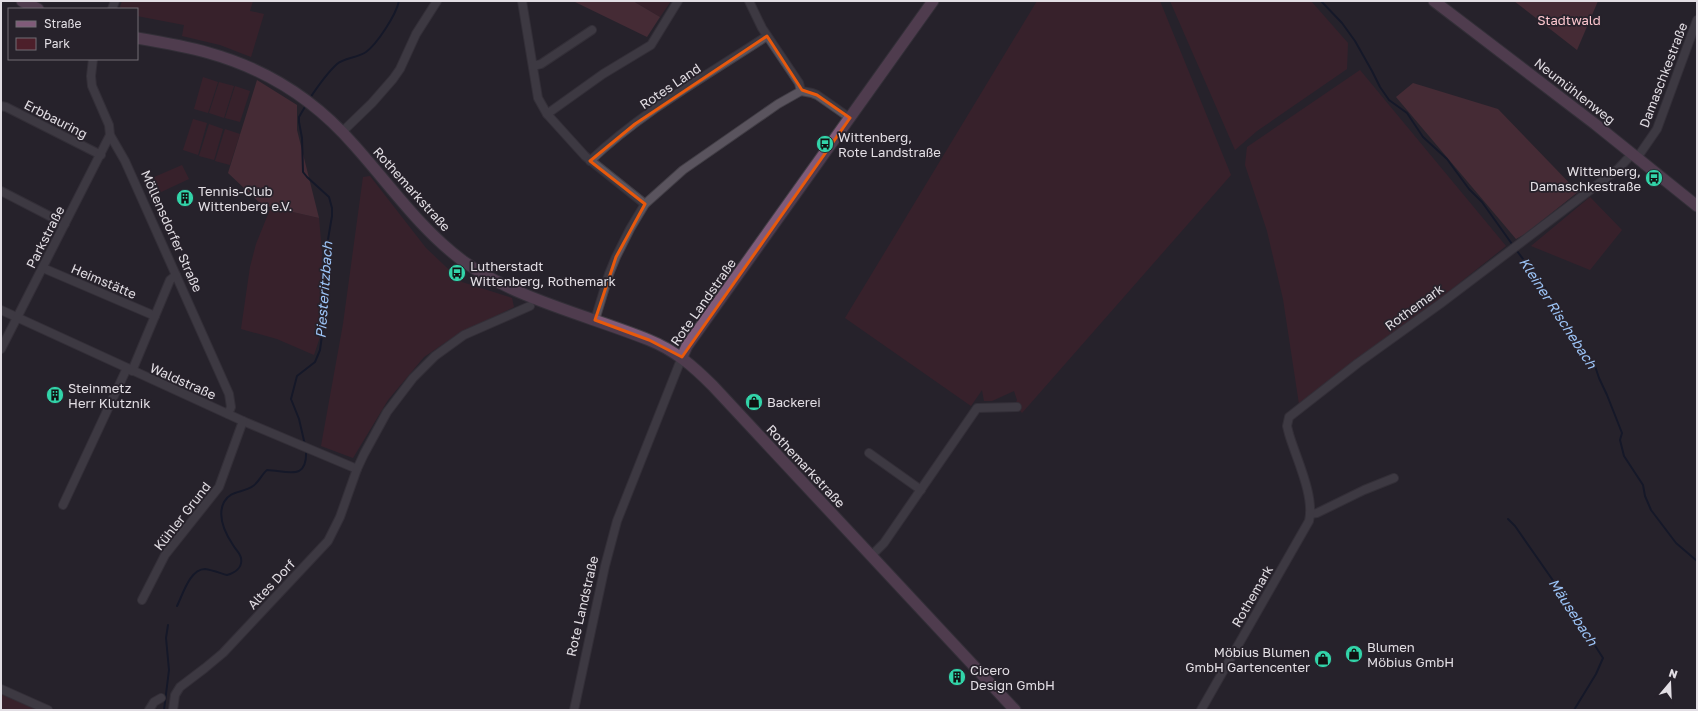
<svg xmlns="http://www.w3.org/2000/svg" width="1698" height="711" font-family="'Golos Text',sans-serif">
<style>
.green{fill:#4d1f2a}
.forest{fill:#6a3641}
.lines{fill:none;stroke-linecap:round;stroke-linejoin:round}
.stream{stroke:#000c25;stroke-width:2}
.street-casing{stroke:#423e46;stroke-width:10}
.secondary-casing{stroke:#423e46;stroke-width:13}
.street{stroke:#5a545e;stroke-width:8}
.secondary{stroke:#805b79;stroke-width:11}
.marked{fill:none;stroke:#e8590c;stroke-width:3;stroke-linejoin:round}
.labels{text-anchor:middle;stroke-width:3.5;stroke-linejoin:round;paint-order:stroke}
.park-label{font-size:13px;fill:#fcc6ce;stroke:#27222b}
.street-label{font-size:13px;fill:#e2dee4;stroke:#27222b}
.poi-label{font-size:13px;fill:#e2dee4;stroke:#27222b;text-anchor:start}
.water-label{font-size:14px;font-style:italic;fill:#9cc4f7;stroke:#27222b}
</style>
<rect width="100%" height="100%" fill="#27222b"/>
<g class="green">
<polygon points="122,1 253,1 250,11 264,14 251,57 220,45 182,36 184,25 137,16 137,9 123,9 120,7"/>
<polygon points="633,1 671,1 660,17"/>
<polygon points="1037,1 1160,1 1231,175 1022,413 1015,405 1017,400 1014,391 992,401 984,401 982,390 971,406 845,318"/>
<polygon points="1170,1 1311,1 1348,43 1347,69 1257,131 1235,150"/>
<polygon points="1360,70 1506,246 1443,296 1299,404 1283,299 1267,231 1245,165 1247,147"/>
<polygon points="203,77 218,82 208,113 194,109"/>
<polygon points="219,82 234,86 224,118 209,113"/>
<polygon points="235,86 250,91 240,122 225,118"/>
<polygon points="193,119 207,123 198,155 183,150"/>
<polygon points="209,124 223,129 214,160 199,156"/>
<polygon points="225,129 240,134 230,165 215,161"/>
<polygon points="182,165 189,179 159,193 152,178"/>
<polygon points="370,176 426,248 462,282 512,298 514,307 458,334 424,357 388,400 353,458 321,446 343,324 363,177"/>
<polygon points="1590,197 1622,230 1590,270 1531,246"/>
<polygon points="271,207 319,218 322,252 320,337 314,355 277,339 241,329 250,267 256,244"/>
<polygon points="1,693 37,710 1,710"/>
</g>
<g class="forest">
<polygon points="573,1 633,1 660,17 647,37"/>
<polygon points="1514,1 1598,1 1577,50"/>
<polygon points="257,80 297,105 297,130 319,218 262,205 228,173"/>
<polygon points="1413,83 1498,109 1578,192 1525,234 1516,239 1396,97"/>
</g>
<g class="lines">
<g class="stream">
<polyline points="1321,1 1342,23 1355,41 1372,71 1380,87 1389,100 1407,113 1423,137 1447,159 1469,189 1482,202 1512,244"/>
<path d="M310,98C318,86 326,74 337,64C344,58 357,58 366,52C377,44 396,15 399,1"/>
<polyline points="1517,251 1546,289 1569,328 1594,363 1599,378 1607,395 1622,433 1620,440 1624,456 1643,485 1645,496 1651,510 1676,543 1697,561"/>
<polyline points="305,445 299,419 291,399 297,376 315,362 320,350 326,306 325,257 332,216 332,208 329,197 307,177 303,172 302,138 299,122 299,117 306,105"/>
<polyline points="1508,519 1515,526 1552,579 1603,658 1596,674 1574,710"/>
<path d="M177,606C183,594 190,569 205,569C212,570 220,573 227,575C234,573 243,568 241,558C240,553 236,550 233,545C225,533 217,516 224,502C230,490 244,493 253,486C259,482 262,474 267,470C288,471 308,482 306,449"/>
<polyline points="164,710 169,670 166,638 168,625"/>
</g>
<defs>
<g id="street">
<polyline points="522,1 538,98 547,114 585,156 645,204"/>
<polyline points="749,1 762,28 799,83 801,91 812,93 817,95 850,118"/>
<polyline points="112,9 115,1"/>
<polyline points="93,59 91,76 92,86 109,125 110,135 125,161 229,394 231,407 228,414"/>
<polyline points="533,66 541,64 592,30"/>
<polyline points="1,106 6,107 101,155"/>
<polyline points="547,114 603,74 651,45 678,1"/>
<polyline points="342,132 372,103 393,79 400,69 416,34 437,1"/>
<polyline points="1637,158 1657,129 1697,20"/>
<path d="M590,161C640,113 709,74 767,36"/>
<polyline points="1,191 65,224"/>
<polyline points="43,268 155,316"/>
<polyline points="1,310 243,421 357,469"/>
<polyline points="595,320 609,274 616,257 630,229 645,204 683,170 778,104 801,91"/>
<polyline points="1,349 110,135"/>
<polyline points="132,371 170,280 176,275"/>
<polyline points="869,453 921,490"/>
<polyline points="63,505 127,368"/>
<polyline points="1310,514 1317,513 1364,490 1394,478"/>
<polyline points="871,556 884,543 977,408 1017,407"/>
<polyline points="142,600 165,555 219,487 243,421"/>
<polyline points="1,689 48,710"/>
<polyline points="149,710 154,702 161,698"/>
<polyline points="173,710 175,695 180,687 205,668 223,653 328,541 340,517 357,469 364,454 387,412 413,378 435,356 464,335 530,306"/>
<polyline points="574,710 605,566 617,521 682,357"/>
<path d="M1201,710L1309,521C1315,496 1296,458 1289,434L1287,426L1289,417L1358,363L1440,304L1618,169L1632,154"/>
</g>
<g id="secondary">
<polyline points="22,1 38,9"/>
<polyline points="1434,1 1595,124 1697,206"/>
<path d="M137,38C161,42 185,46 209,53C266,69 315,100 354,145C390,185 420,229 463,261C518,300 587,315 649,340C676,351 693,366 713,386L1015,710"/>
<polyline points="682,357 687,346 933,1"/>
</g>
</defs>
<use href="#street" class="street-casing"/>
<use href="#secondary" class="secondary-casing"/>
<use href="#street" class="street"/>
<use href="#secondary" class="secondary"/>
</g>
<path d="M0 0H1698V711H0ZM767,36L802,90L817,95L850,118L682,357L649,340L595,320L616,257L645,204L590,161L635,124Z" fill="#27222b" fill-opacity=".55" fill-rule="evenodd"/>
<path class="marked" d="M767,36L802,90L817,95L850,118L682,357L649,340L595,320L616,257L645,204L590,161L635,124Z"/>
<defs>
<symbol id="bus-disc" viewBox="-11 -11 22 22"><circle r="9.5" fill="#32d4a9" stroke="#27222b"/><path d="M-5-6H5V4H4V6H2V4H-2V6H-4V4H-5ZM-3.5-4V0h7V-4ZM-3.5 1.2v1.5H-2V1.2ZM2 1.2v1.5H3.5V1.2Z" fill="#111"/></symbol>
<symbol id="building-disc" viewBox="-11 -11 22 22"><circle r="9.5" fill="#32d4a9" stroke="#27222b"/><path d="M-4-6H4V6H1V3H-1V6H-4ZM-2.5-4.3h1.7v1.8h-1.7ZM.8-4.3h1.7v1.8H.8ZM-2.5-1h1.7V.8h-1.7ZM.8-1h1.7V.8H.8Z" fill="#111"/></symbol>
<symbol id="shop-disc" viewBox="-11 -11 22 22"><circle r="9.5" fill="#32d4a9" stroke="#27222b"/><path d="M-5-2.5h2.3a2.7 3.5 0 0 1 5.4 0H5L5.5 6h-11ZM-1.5-2.5h3a1.5 2.3 0 0 0-3 0Z" fill="#111"/></symbol>
</defs>
<g fill-rule="evenodd">
<use href="#bus-disc" x="815" y="134" width="20" height="20"/>
<use href="#bus-disc" x="1644" y="168" width="20" height="20"/>
<use href="#building-disc" x="175" y="188" width="20" height="20"/>
<use href="#bus-disc" x="447" y="263" width="20" height="20"/>
<use href="#building-disc" x="45" y="385" width="20" height="20"/>
<use href="#shop-disc" x="744" y="392" width="20" height="20"/>
<use href="#shop-disc" x="1344" y="644" width="20" height="20"/>
<use href="#shop-disc" x="1313" y="649" width="20" height="20"/>
<use href="#building-disc" x="947" y="667" width="20" height="20"/>
</g>
<g class="labels">
<g class="park-label">
<text x="1569" y="25">Stadtwald</text>
</g>
<g class="street-label">
<text transform="translate(1663 75) rotate(-69)" y="5">Damaschkestraße</text>
<text transform="translate(670 86) rotate(-34)" y="5">Rotes Land</text>
<text transform="translate(1575 91) rotate(38)" y="5">Neumühlenweg</text>
<text transform="translate(56 119) rotate(27)" y="5">Erbbauring</text>
<text transform="translate(412 189) rotate(48)" y="5">Rothemarkstraße</text>
<text transform="translate(172 231) rotate(66)" y="5">Möllensdorfer Straße</text>
<text transform="translate(45 237) rotate(-63)" y="5">Parkstraße</text>
<text transform="translate(104 281) rotate(23)" y="5">Heimstätte</text>
<text transform="translate(703 302) rotate(-55)" y="5">Rote Landstraße</text>
<text transform="translate(1414 307) rotate(-36)" y="5">Rothemark</text>
<text transform="translate(183 381) rotate(24)" y="5">Waldstraße</text>
<text transform="translate(806 466) rotate(47)" y="5">Rothemarkstraße</text>
<text transform="translate(182 516) rotate(-52)" y="5">Kühler Grund</text>
<text transform="translate(271 584) rotate(-47)" y="5">Altes Dorf</text>
<text transform="translate(1252 596) rotate(-60)" y="5">Rothemark</text>
<text transform="translate(582 606) rotate(-77)" y="5">Rote Landstraße</text>
</g>
<g class="poi-label">
<text x="838" y="142">Wittenberg,<tspan x="838" dy="15">Rote Landstraße</tspan></text>
<text x="1641" y="176" text-anchor="end">Wittenberg,<tspan x="1641" dy="15">Damaschkestraße</tspan></text>
<text x="198" y="196">Tennis-Club<tspan x="198" dy="15">Wittenberg e.V.</tspan></text>
<text x="470" y="271">Lutherstadt<tspan x="470" dy="15">Wittenberg, Rothemark</tspan></text>
<text x="68" y="393">Steinmetz<tspan x="68" dy="15">Herr Klutznik</tspan></text>
<text x="767" y="407">Backerei</text>
<text x="1367" y="652">Blumen<tspan x="1367" dy="15">Möbius GmbH</tspan></text>
<text x="1310" y="657" text-anchor="end">Möbius Blumen<tspan x="1310" dy="15">GmbH Gartencenter</tspan></text>
<text x="970" y="675">Cicero<tspan x="970" dy="15">Design GmbH</tspan></text>
</g>
<g class="water-label">
<text transform="translate(324 290) rotate(-86)" y="5">Piesteritzbach</text>
<text transform="translate(1558 313) rotate(57)" y="5">Kleiner Rischebach</text>
<text transform="translate(1573 612) rotate(57)" y="5">Mäusebach</text>
</g>
</g>
<rect width="1698" height="711" fill="none" stroke="#e2dee4" stroke-width="4"/>
<rect x="8" y="8" width="130" height="52" fill="#27222b" stroke="#726d75"/>
<rect x="16" y="21" width="20" height="6" fill="#805b79" stroke="#726d75"/>
<text x="44" y="28" font-size="12" fill="#e2dee4">Straße</text>
<rect x="16" y="38" width="20" height="12" fill="#4d1f2a" stroke="#726d75"/>
<text x="44" y="48" font-size="12" fill="#e2dee4">Park</text>
<g transform="translate(1670 683) rotate(19)" stroke="#27222b" stroke-width="3" paint-order="stroke">
<path d="M0-3L7 15L0 10L-7 15Z" fill="#e2dee4"/>
<text y="-6" font-size="11" font-weight="bold" text-anchor="middle" fill="#e2dee4">N</text>
</g>
</svg>
